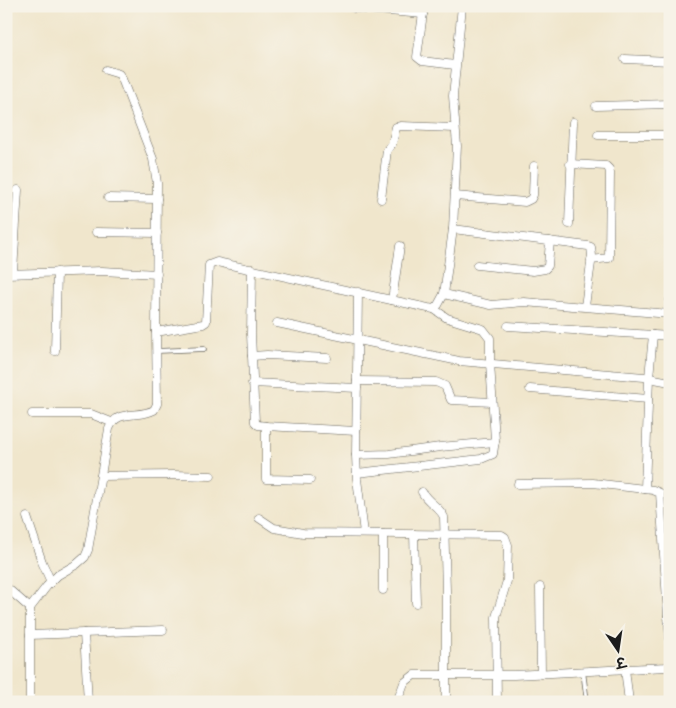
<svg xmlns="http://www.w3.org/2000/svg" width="676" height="708" font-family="'Comic Neue','Playpen Sans Deva',sans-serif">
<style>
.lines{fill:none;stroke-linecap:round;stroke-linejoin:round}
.lane-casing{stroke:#66635a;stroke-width:5.5}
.street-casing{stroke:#66635a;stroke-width:9}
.lane{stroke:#fff;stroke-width:4}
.street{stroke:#fff;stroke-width:8}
</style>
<rect width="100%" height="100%" fill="#f7f3e8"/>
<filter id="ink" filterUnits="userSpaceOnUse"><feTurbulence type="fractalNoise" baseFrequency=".02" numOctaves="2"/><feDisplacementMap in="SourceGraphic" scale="10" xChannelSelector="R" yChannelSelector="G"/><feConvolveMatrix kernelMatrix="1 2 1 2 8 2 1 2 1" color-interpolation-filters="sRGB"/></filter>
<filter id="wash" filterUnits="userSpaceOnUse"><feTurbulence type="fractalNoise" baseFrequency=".0096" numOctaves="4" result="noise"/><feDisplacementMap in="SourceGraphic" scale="20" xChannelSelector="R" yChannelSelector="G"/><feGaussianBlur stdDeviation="1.12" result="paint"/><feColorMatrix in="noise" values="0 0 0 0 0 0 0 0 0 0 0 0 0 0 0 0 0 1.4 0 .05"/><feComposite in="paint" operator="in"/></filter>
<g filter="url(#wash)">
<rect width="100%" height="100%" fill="#f0e6cc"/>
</g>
<g filter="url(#ink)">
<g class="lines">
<defs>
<g id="lane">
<polyline points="157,351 204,349"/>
<polyline points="583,671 587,702"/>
</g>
<g id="street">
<polyline points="424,6 417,57 422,61 455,65"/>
<polyline points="354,8 423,14"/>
<polyline points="625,59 670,61"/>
<polyline points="106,70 119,74 122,79 153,159 157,183 156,332"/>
<polyline points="596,106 670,104"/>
<polyline points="598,135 670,135"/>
<polyline points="570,164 606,166 609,169 610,173 609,258 591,260"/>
<polyline points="455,196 525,202 531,199 533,195 534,166"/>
<polyline points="108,198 157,199"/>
<polyline points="381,199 387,150 392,144 396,127 401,126 455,128"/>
<polyline points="569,224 573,122"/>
<polyline points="453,229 588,246 591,247 592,256 585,306"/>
<polyline points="96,232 157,233"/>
<polyline points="477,265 533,271 545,269 548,266 550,241"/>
<polyline points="252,269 251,334 255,422 258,425 266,426 356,431"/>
<polyline points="13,272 18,190"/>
<polyline points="6,274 102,271 157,274"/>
<polyline points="358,292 356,455 357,479 364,533"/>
<polyline points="444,294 491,305 524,302 670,314"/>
<polyline points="392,300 400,246"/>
<polyline points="669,314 670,300"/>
<polyline points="277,323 459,361 644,377 670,382"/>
<polyline points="508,326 670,336"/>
<polyline points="55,351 57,272"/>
<polyline points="252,356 267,355 327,358"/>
<polyline points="357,381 436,382 445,386 451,400 492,402"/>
<polyline points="252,383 357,388"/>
<polyline points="530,389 648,399"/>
<polyline points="32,414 91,414 111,422"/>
<polyline points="266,426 266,479 310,480"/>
<polyline points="356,455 389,454 440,447 495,442"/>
<polyline points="357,473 481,459 493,454 495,440 490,363 490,338 483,329 447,318 434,309"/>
<polyline points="101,476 173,475 211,476"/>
<polyline points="518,484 593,483 653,490 660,493 668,616"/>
<polyline points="645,489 649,377 653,335"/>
<path d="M422,492C428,503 439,506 444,517L446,591V702"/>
<polyline points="27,517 42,562 51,582"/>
<polyline points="259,518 274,528 303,533 502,535 505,537 508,545 507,581 496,617 497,702"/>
<polyline points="414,534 416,603"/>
<polyline points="6,587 30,608"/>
<polyline points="540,587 541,674"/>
<polyline points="383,590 383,534"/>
<polyline points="670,616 668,616 670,640"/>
<polyline points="84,633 88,702"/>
<polyline points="30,635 163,630"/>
<polyline points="625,669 629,702"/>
<path d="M30,702V608L47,586L58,575L77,564L85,557L88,550L109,429C117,408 137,419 154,410L157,404L156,332L203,324L206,322L209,265L217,262L428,308L434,309L438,305L444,294L453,229L457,146L453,96L462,6"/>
<polyline points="397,702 404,683 414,675 514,675 666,667 670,664"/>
</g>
</defs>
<use href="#lane" class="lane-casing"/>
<use href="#street" class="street-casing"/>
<use href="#lane" class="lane"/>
<use href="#street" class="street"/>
</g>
</g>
<rect width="676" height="708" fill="none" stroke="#f7f3e8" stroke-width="25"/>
<g transform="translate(618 650) rotate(167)" stroke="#f7f3e8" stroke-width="4" paint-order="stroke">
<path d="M0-4L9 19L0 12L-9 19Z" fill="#1c1c1c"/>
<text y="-8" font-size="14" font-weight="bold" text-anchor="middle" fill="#1c1c1c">उ</text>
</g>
</svg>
